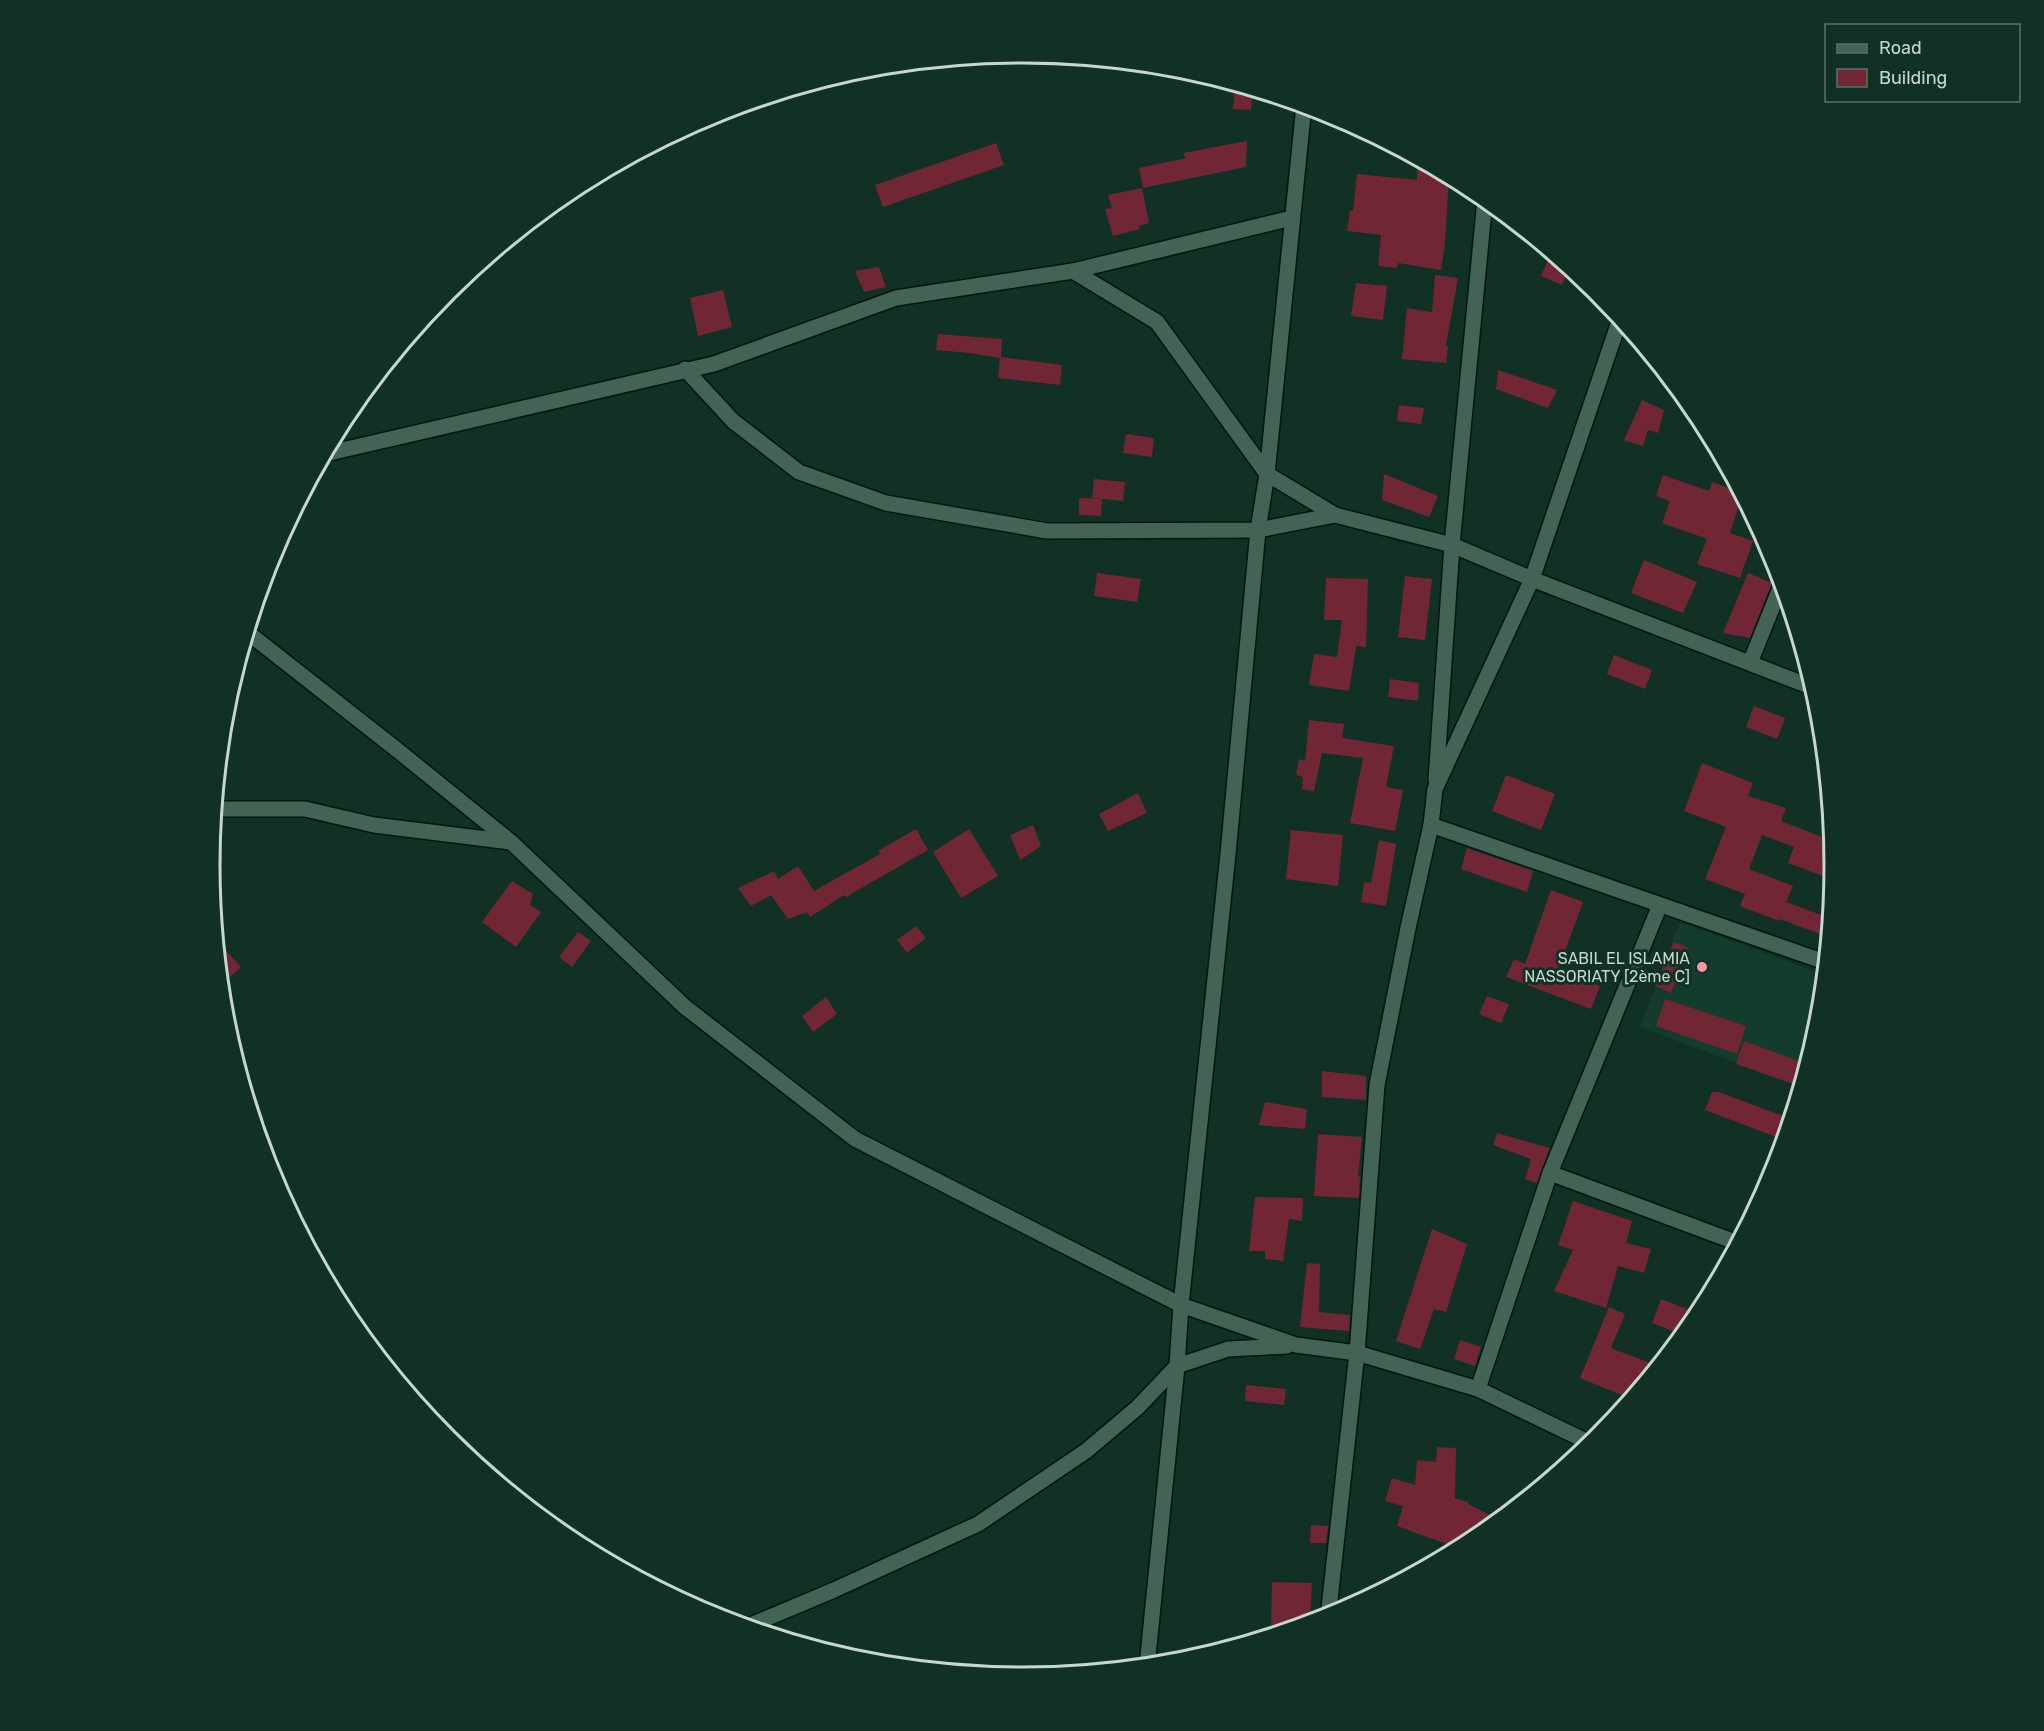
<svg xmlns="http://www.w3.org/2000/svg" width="2044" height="1731" font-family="Rubik,sans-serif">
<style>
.built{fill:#133c2d}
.building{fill:#712635}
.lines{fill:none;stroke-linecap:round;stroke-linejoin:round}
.street-casing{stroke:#00180e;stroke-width:18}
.secondary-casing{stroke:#00180e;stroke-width:18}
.street{stroke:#436355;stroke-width:15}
.secondary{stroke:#436355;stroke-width:15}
.poi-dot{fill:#f49aa6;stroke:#113125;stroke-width:2}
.labels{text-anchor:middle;stroke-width:6;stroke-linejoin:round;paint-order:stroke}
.poi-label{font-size:16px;fill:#c6d7cf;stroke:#113125;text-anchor:end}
.rim{fill:none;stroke:#c6d7cf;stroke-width:3}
</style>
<rect width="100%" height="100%" fill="#113125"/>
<polygon class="built" points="1680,922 1824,975 1819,1024 1800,1087 1640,1027"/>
<g class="building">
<polygon points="1235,85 1253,90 1251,110 1233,109"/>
<polygon points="1247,141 1246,167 1143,188 1139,168 1186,158 1183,153"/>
<polygon points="996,143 1004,165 883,207 875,185"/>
<polygon points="1417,159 1449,176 1445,244 1441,270 1398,263 1397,268 1378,266 1381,235 1347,231 1350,210 1353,211 1357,174 1417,180"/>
<polygon points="1142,188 1149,223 1139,226 1140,229 1113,236 1105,209 1112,208 1108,195"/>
<polygon points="1551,253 1569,268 1562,285 1541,276"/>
<polygon points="879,267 886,287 864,292 855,271"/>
<polygon points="1435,275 1458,278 1446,345 1448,346 1446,363 1402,359 1407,308 1432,312"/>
<polygon points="1356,283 1387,286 1383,320 1351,316"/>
<polygon points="723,290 732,327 698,336 690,298"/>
<polygon points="938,334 1002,339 1001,357 1062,365 1060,385 998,378 1000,358 969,353 936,350"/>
<polygon points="1498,370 1557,390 1548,408 1496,389"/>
<polygon points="1642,400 1664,410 1658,433 1648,430 1643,446 1624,440"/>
<polygon points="1399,405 1424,408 1421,424 1397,421"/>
<polygon points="1126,434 1154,438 1152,457 1123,453"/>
<polygon points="1384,474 1438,496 1429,517 1382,500"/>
<polygon points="1663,475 1709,491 1712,482 1740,492 1742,496 1730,533 1753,541 1740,578 1697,564 1707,539 1662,523 1670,501 1656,496"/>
<polygon points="1094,479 1125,482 1123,501 1092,498"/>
<polygon points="1079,498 1102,499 1101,516 1079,515"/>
<polygon points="1644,560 1697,582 1683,613 1631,593"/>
<polygon points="1097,573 1141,579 1137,602 1094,596"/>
<polygon points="1748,573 1772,583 1750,638 1723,633"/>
<polygon points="1405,576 1432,579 1425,640 1398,637"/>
<polygon points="1326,578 1368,579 1366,647 1356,646 1349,691 1309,685 1314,654 1337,657 1342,620 1324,620"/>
<polygon points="1614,655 1652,670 1645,689 1607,674"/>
<polygon points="1390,679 1419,683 1418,701 1388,697"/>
<polygon points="1754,706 1785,718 1777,739 1746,727"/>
<polygon points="1309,720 1344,724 1342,738 1394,746 1386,787 1403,790 1395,831 1350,823 1363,758 1322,753 1314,791 1302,789 1303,777 1296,775 1299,759 1305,761"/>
<polygon points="1702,763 1753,783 1748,796 1786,808 1781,821 1833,841 1835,866 1834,880 1788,863 1794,847 1762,835 1749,869 1793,886 1786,902 1830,918 1828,937 1780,919 1779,921 1740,906 1745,894 1705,879 1726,827 1684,811"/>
<polygon points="1506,775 1555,794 1541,830 1492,811"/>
<polygon points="1138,793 1147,813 1108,831 1099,814"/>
<polygon points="1033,825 1041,846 1020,860 1010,835"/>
<polygon points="916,829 928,850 846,897 844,895 810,917 807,912 788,919 771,895 751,906 738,888 774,871 778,879 798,866 814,891 880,854 878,851"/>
<polygon points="969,829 998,876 961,898 933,852"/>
<polygon points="1291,830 1343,835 1338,886 1286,879"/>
<polygon points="1379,840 1396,844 1386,906 1361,902 1364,882 1371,883"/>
<polygon points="1467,848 1533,871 1527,892 1461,869"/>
<polygon points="512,881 533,894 530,905 541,912 516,947 482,922"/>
<polygon points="1551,890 1583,902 1558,970 1600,986 1591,1009 1506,977 1514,959 1525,964"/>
<polygon points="916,926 926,938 907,953 897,940"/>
<polygon points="578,932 591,941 572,967 559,957"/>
<polygon points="216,939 241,967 221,985 219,969"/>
<polygon points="1674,942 1688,948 1688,955 1671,993 1655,986"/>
<polygon points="1487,996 1509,1004 1501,1023 1479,1014"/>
<polygon points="826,997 837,1014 813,1032 802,1016"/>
<polygon points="1665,999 1746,1026 1737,1054 1656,1026"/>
<polygon points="1744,1041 1807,1064 1799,1086 1736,1064"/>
<polygon points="1322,1071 1366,1076 1366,1100 1322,1097"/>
<polygon points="1712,1092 1719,1092 1791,1119 1784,1140 1705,1110"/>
<polygon points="1265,1102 1307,1109 1305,1129 1259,1125"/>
<polygon points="1497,1133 1550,1148 1537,1183 1525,1179 1531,1159 1493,1145"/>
<polygon points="1318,1134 1362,1137 1358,1176 1360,1176 1359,1198 1314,1196"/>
<polygon points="1255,1197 1303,1198 1302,1221 1289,1219 1283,1261 1265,1259 1265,1251 1249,1251"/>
<polygon points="1573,1201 1632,1221 1626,1243 1651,1249 1644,1273 1618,1266 1606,1308 1554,1291 1573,1250 1558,1245"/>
<polygon points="1432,1229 1467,1244 1446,1312 1434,1309 1420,1349 1396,1341"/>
<polygon points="1307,1263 1320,1264 1319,1312 1350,1315 1349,1331 1300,1327"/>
<polygon points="1661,1299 1700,1314 1683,1335 1652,1323"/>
<polygon points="1609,1307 1625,1314 1611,1348 1658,1366 1631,1399 1580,1378"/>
<polygon points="1460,1340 1481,1347 1475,1366 1454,1359"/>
<polygon points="1246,1385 1286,1389 1284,1405 1245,1401"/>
<polygon points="1437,1447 1456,1448 1455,1498 1468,1502 1468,1504 1500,1520 1482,1535 1474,1531 1469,1544 1460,1549 1397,1526 1403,1506 1385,1501 1392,1478 1415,1485 1417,1460 1436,1462"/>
<polygon points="1311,1525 1328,1526 1326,1543 1310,1543"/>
<polygon points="1272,1582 1312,1583 1310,1624 1271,1626"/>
</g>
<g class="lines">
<defs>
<g id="street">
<polyline points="1073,271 1157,322 1267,474 1335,515 1452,545 1532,579 1814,688"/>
<polyline points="685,369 733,421 799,472 886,503 1047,531 1258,530 1335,515"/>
<polyline points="325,454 714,364 896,298 1073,271 1292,218"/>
<polyline points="247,632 396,749 511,842 685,1007 855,1139 1181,1305 1296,1345 1357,1353 1478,1389 1592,1444"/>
<polyline points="1750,663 1782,583"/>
<polyline points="1436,780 1452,545 1485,199"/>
<polyline points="215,809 305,809 374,825 511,842"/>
<polyline points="1431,825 1825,962"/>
<polyline points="1550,1173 1738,1243"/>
<polyline points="1478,1389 1550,1173 1660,905"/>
<polyline points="1328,1618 1357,1353 1377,1085 1408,928 1431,825 1435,789 1532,579 1620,319"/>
<polyline points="746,1627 834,1590 978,1524 1086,1451 1137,1408 1177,1366 1228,1349 1287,1346"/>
</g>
<polyline id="secondary" points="1147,1666 1177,1366 1181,1305 1228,854 1258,530 1267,474 1304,105"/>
</defs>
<use href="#street" class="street-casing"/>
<use href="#secondary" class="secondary-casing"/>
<use href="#street" class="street"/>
<use href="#secondary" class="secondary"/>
</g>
<circle class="poi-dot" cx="1702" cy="967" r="6"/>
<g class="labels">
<g class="poi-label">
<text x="1690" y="964">SABIL EL ISLAMIA<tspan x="1690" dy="18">NASSORIATY [2ème C]</tspan></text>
</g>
</g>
<path d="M0 0H2044V1731H0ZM220 865a802 802 0 1 1 1604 0a802 802 0 1 1-1604 0Z" fill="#113125" fill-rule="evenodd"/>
<path class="rim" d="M220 865a802 802 0 1 1 1604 0a802 802 0 1 1-1604 0Z"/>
<rect x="1825" y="24" width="195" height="78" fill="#113125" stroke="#597369" stroke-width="1.5"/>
<rect x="1837" y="44" width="30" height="9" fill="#436355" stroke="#597369" stroke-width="1.5"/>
<text x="1879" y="54" font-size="18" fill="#c6d7cf">Road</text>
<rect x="1837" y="69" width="30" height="18" fill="#712635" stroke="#597369" stroke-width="1.5"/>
<text x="1879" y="84" font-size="18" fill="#c6d7cf">Building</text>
</svg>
